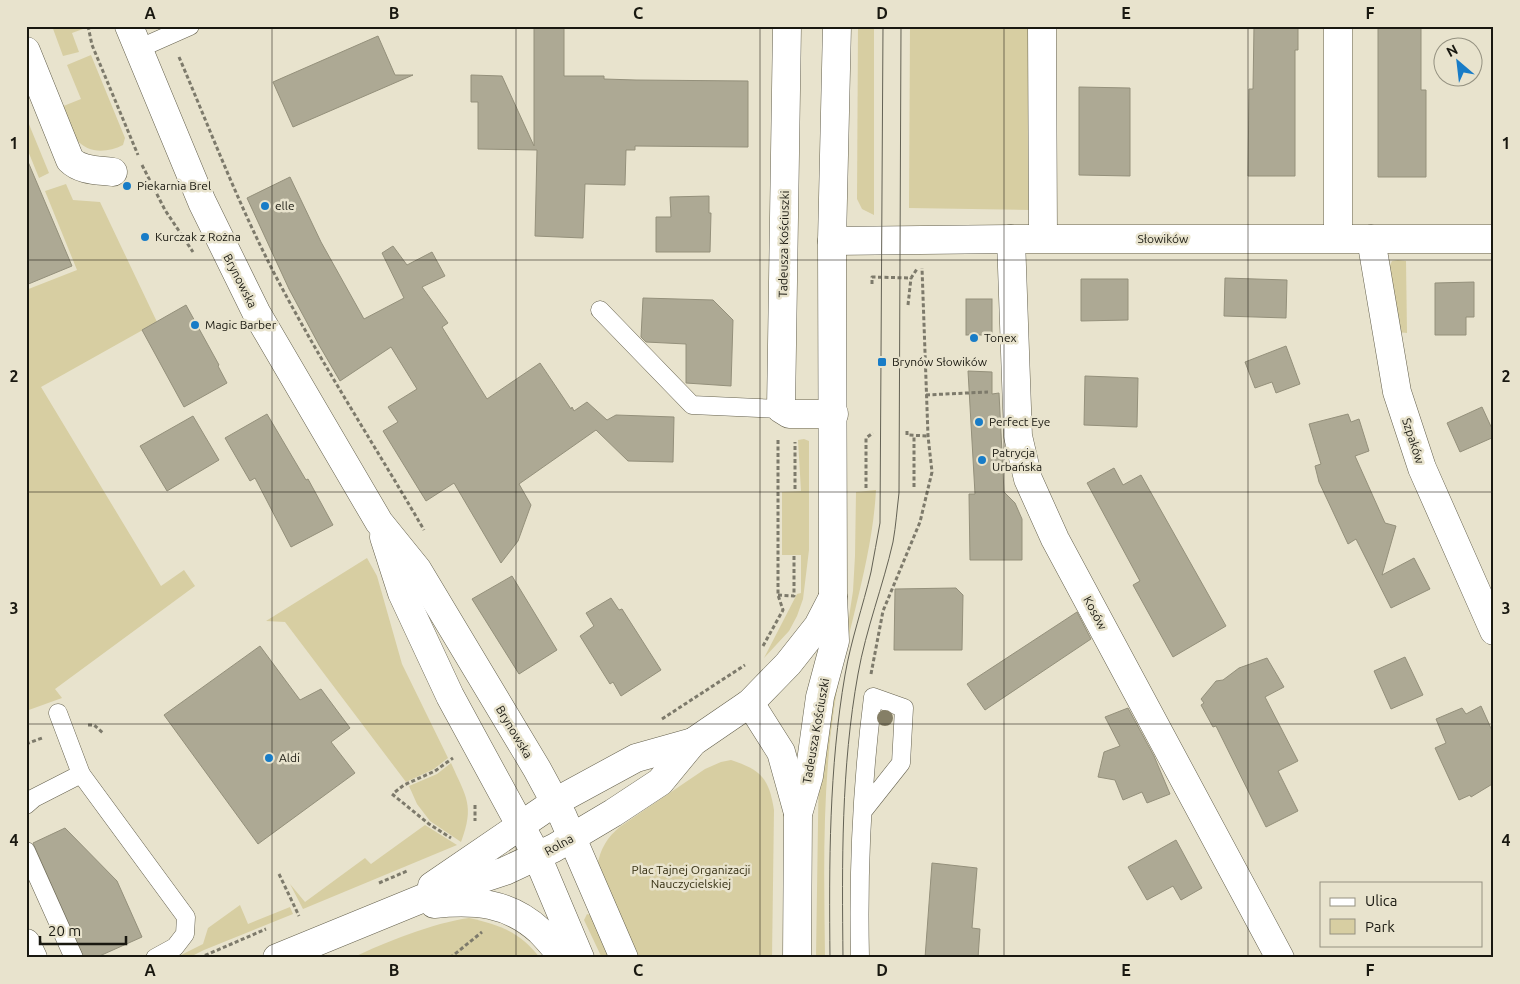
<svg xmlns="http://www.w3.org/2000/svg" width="1520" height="984" font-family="Ubuntu,sans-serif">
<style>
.green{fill:#d7cea2}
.building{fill:#ada994;stroke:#94907b}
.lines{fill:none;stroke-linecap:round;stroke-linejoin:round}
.service-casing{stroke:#64604d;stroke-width:19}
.minor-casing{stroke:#64604d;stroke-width:29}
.tertiary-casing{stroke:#64604d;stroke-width:29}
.secondary-casing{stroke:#64604d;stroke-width:29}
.path{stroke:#7d7a6b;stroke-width:3;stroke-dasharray:4 2.5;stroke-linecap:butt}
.service{stroke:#fff;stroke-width:18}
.minor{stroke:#fff;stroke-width:28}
.tertiary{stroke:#fff;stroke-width:28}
.secondary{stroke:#fff;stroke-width:28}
.tram{stroke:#636154;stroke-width:1}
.tree{fill:#857f66}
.grid{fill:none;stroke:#191810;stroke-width:1;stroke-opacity:0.55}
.poi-dot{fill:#187cc7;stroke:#e8e3cd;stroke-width:2}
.labels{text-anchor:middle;stroke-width:5;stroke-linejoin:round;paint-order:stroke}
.poi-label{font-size:12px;fill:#191810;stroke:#e8e3cd;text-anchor:start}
.street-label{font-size:12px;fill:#191810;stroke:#e8e3cd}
.park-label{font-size:12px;fill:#342e11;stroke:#e8e3cd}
.neatline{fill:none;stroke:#191810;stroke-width:2}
.grid-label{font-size:16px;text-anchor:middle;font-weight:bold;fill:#191810}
</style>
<rect width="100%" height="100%" fill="#e8e3cd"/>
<g class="green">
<polygon points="52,26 83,26 83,29 72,33 79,52 63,56"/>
<polygon points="858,26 874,26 874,215 862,209 857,199"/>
<polygon points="910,26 1031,26 1031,210 909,208"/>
<path d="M91,55L125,138L123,145C107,153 88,154 76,139C69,131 65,117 61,107L81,99L67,65Z"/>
<polygon points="26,117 49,173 39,178 26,146"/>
<polygon points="66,184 73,200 100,202 157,322 41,387 161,586 184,570 195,586 55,689 62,698 26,711 26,290 77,270 45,191"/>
<polygon points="1398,260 1406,261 1407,333 1398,332 1389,267 1392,261"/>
<polygon points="804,439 809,441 809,550 803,599 797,616 789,631 764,658 797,594 801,593 801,555 782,555 782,492 801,491 798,440"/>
<path d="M876,490C872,564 845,635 834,709C822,791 824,875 825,958H816L819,756L849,617L853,591L855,556L856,492Z"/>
<polygon points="367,558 377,576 402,664 448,758 434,769 406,782 285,622 266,621"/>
<path d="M731,760C761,770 769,778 774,810L772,958H635L597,867C600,849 607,837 621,826L705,769L721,762Z"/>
<path d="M451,763C466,797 475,805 461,842L430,821L417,804L409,786L437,774Z"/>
<polygon points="425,825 457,845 303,909 290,884 305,902 365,858 371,864"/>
<polygon points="240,905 248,924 290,907 293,914 204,950 188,958 175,958 203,944 208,928"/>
<polygon points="587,914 590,915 610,958 602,958 584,920"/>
<path d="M469,918C500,925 520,932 540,958H352C385,942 433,923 469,918Z"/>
</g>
<g class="building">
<polygon points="534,26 564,26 564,76 604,76 604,79 636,80 748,81 748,147 635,146 635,150 626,150 625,185 585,184 583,238 535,236 537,150 478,149 478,102 471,102 471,75 502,76 534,146"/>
<polygon points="1254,26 1298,26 1298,50 1295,50 1295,176 1248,176 1249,89 1253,89"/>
<polygon points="1378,26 1421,26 1421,90 1426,90 1426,177 1378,177"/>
<polygon points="378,36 395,75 413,75 293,127 273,82"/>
<polygon points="1079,87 1130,88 1130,176 1079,175"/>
<polygon points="26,157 72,266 26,285"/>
<polygon points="290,177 321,242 364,319 404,298 382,253 393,246 407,265 432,252 445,276 422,287 448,323 442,327 487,399 540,363 571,409 572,407 574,411 587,402 607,420 616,415 674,417 673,462 628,461 596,430 519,484 531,505 518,541 501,563 454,483 426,501 383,431 398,422 388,407 417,389 391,347 340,381 319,345 289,289 247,198"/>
<polygon points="709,196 709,213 711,213 710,252 656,252 656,217 671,217 670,197"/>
<polygon points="1225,278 1287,280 1286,318 1224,316"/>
<polygon points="1081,279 1128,279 1128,320 1081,321"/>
<polygon points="1474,282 1474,317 1466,317 1466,335 1435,335 1435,283"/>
<polygon points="643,298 713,300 733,320 731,386 686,383 686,344 646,342 641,337"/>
<rect x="966" y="299" width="26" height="36"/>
<polygon points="186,305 219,365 218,366 227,383 184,407 142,330"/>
<polygon points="1286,346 1300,384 1276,393 1272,382 1255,388 1245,362"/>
<polygon points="968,371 992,372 992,394 999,393 1004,492 1015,503 1022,519 1022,560 970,560 969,494 975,494"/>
<polygon points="1085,376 1138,378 1137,427 1084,425"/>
<polygon points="1482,407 1494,433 1494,437 1460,452 1447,423"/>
<polygon points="267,414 306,480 308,479 333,525 291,547 255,478 250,481 225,438"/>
<polygon points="1348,414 1351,422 1359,419 1369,451 1355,456 1385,523 1396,526 1382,575 1414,558 1430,589 1391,608 1356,539 1348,544 1319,482 1315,466 1321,464 1309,424"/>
<polygon points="193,416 219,460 167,491 140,446"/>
<polygon points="1114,468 1123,485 1141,475 1226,626 1173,657 1133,585 1140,581 1087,483"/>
<polygon points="512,576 557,650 519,674 472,599"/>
<polygon points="956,588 963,595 962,650 894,650 895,589"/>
<polygon points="611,598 619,610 622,609 661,670 621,696 613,682 610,684 580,636 594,626 586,613"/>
<polygon points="1077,612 1091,639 985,710 967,684"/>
<polygon points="260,646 300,700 321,689 350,728 331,742 355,773 258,844 164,715"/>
<polygon points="1405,657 1423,695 1391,709 1374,671"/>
<polygon points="1267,658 1284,687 1265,697 1298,761 1278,771 1298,811 1266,827 1216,726 1213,727 1201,705 1204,703 1201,699 1216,681 1223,680 1239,668"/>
<polygon points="1481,706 1494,735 1494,783 1471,797 1470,795 1459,800 1435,748 1446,743 1436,719 1462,708 1466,714"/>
<polygon points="1128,708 1154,756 1170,794 1147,803 1142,792 1123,800 1115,780 1098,777 1104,752 1120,746 1105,717"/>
<polygon points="65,828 117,881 142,937 95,958 84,958 33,843"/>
<polygon points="1176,840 1202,888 1181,900 1173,886 1147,900 1128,867"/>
<polygon points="932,863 977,868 972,928 980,929 978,958 925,958"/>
</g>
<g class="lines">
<defs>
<g id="service">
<polyline points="138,49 190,26"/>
<polyline points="600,310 692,405 781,409"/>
<polyline points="58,713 81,774 186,917 185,934 175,947 155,958"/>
<polyline points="26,805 34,798 81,774"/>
<polyline points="26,851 74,958"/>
<path d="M860,958C858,871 862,783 873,697L904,708L901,763L863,811"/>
</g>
<g id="minor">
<polyline points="787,26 781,409 789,414 834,414"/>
<polyline points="1042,26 1043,238"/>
<path d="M26,51L70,160C81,171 98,170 113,172"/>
<polyline points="1338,238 1338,26"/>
<polyline points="1011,239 1018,436 1028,479 1055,539 1280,958"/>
<polyline points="1371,239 1397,392 1422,468 1494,631"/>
<polyline points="832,241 1011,239 1494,239"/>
<polyline points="26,943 33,958"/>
</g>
<g id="tertiary">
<polyline points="750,703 781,752 798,813"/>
<polyline points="432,886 555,802 636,758 693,742"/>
<path d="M434,904C475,900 508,902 540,931C548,939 556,949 564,958"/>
<polyline points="277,958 426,897 505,871 554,848 613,813 660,782 693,742 750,703 788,664 818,626 833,597"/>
<polyline points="797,958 798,814 809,776 820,697 835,641 833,597 832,241 837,26"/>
</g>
<g id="secondary">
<polyline points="129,26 202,202 256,312 379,522 417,569 537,769 563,817 624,958"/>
<polyline points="384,537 402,593 450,696 537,856 580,958"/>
</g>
</defs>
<use href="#service" class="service-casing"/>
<use href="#minor" class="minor-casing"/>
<use href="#tertiary" class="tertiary-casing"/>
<use href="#secondary" class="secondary-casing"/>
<g class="path">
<polyline points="88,26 92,45 138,155"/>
<path d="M179,57C212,134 242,214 282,288C326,371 377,449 424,530"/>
<polyline points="142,165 165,210 193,252"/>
<polyline points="872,284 872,277 911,278 917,269"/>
<polyline points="908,305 911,278"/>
<polyline points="926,395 988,392"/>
<polyline points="907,431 907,435 928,436"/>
<polyline points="914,487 914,435"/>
<polyline points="866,488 866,438 873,433"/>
<polyline points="795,489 795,442"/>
<polyline points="778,595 794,596 794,556"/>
<polyline points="763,646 783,610 778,595 778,438"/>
<polyline points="871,674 883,611 920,522 932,472 928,436 922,268"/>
<polyline points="662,719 745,665"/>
<polyline points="88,725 94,725 103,733"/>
<polyline points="26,744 42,738"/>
<polyline points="395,792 404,785 435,771 453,758"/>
<polyline points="392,794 429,824 451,838"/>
<polyline points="475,805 475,821"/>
<polyline points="279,874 299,916"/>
<polyline points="379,883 407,871"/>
<polyline points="199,958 266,929"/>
<polyline points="450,958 482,932"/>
</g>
<use href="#service" class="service"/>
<use href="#minor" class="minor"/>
<use href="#tertiary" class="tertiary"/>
<use href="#secondary" class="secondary"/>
<g class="tram">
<path d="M830,958C829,863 829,768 845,675C851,640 863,606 871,572C874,556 877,539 880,523L883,26"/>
<path d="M843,958C842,862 841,768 858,674C866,629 883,586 893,542C896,525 897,509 899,493L901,26"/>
</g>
</g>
<circle class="tree" cx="885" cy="718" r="8"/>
<path class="grid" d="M272,26V958M516,26V958M760,26V958M1004,26V958M1248,26V958M26,260H1494M26,492H1494M26,724H1494"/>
<g class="poi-dot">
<circle cx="127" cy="186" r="5"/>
<circle cx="265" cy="206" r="5"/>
<circle cx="145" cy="237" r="5"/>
<circle cx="195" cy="325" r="5"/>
<circle cx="974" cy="338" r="5"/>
<rect x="877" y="357" width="10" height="10" rx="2.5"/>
<circle cx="979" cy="422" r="5"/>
<circle cx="982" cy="460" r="5"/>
<circle cx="269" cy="758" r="5"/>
</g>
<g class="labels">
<g class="poi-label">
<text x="137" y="190">Piekarnia Brel</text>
<text x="275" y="210">elle</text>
<text x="155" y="241">Kurczak z Rożna</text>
<text x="205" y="329">Magic Barber</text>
<text x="984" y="342">Tonex</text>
<text x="892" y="366">Brynów Słowików</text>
<text x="989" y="426">Perfect Eye</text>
<text x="992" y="457">Patrycja<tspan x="992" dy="14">Urbańska</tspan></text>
<text x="279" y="762">Aldi</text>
</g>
<g class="street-label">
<text x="1163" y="243">Słowików</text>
<text transform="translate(784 244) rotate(-89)" y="4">Tadeusza Kościuszki</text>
<text transform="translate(240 281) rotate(63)" y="4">Brynowska</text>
<text transform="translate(1413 441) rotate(72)" y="4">Szpaków</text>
<text transform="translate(1095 613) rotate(62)" y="4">Kosów</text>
<text transform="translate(816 731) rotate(-80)" y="4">Tadeusza Kościuszki</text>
<text transform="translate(514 732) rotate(59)" y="4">Brynowska</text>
<text transform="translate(559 845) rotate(-29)" y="4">Rolna</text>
</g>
<g class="park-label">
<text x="691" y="874">Plac Tajnej Organizacji<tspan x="691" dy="14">Nauczycielskiej</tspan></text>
</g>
</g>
<rect width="1520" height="984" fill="none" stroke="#e8e3cd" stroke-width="55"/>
<rect x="1320" y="882" width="162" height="65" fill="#e8e3cd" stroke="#959281"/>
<rect x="1330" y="898" width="25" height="8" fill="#ffffff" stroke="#959281"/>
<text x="1365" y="906" font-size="15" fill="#191810">Ulica</text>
<rect x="1330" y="919" width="25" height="15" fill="#d7cea2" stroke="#959281"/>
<text x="1365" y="932" font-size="15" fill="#191810">Park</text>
<g transform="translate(1458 62) rotate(332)"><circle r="24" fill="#e8e3cd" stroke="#959281"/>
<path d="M0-4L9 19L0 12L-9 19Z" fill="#187cc7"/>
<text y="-8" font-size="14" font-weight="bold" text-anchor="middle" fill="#191810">N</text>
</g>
<path d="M40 936v8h86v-8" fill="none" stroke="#191810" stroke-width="2.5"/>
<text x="48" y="936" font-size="15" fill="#191810" stroke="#e8e3cd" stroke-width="4" paint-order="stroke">20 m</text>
<rect x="28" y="28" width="1464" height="928" class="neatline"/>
<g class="grid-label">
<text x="150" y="19">A</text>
<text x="394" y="19">B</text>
<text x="638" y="19">C</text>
<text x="882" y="19">D</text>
<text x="1126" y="19">E</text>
<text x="1370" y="19">F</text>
<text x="14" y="149">1</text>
<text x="1506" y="149">1</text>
<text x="14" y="382">2</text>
<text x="1506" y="382">2</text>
<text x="14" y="614">3</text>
<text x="1506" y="614">3</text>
<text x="14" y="846">4</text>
<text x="1506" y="846">4</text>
<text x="150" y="976">A</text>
<text x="394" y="976">B</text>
<text x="638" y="976">C</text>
<text x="882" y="976">D</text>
<text x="1126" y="976">E</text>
<text x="1370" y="976">F</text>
</g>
</svg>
